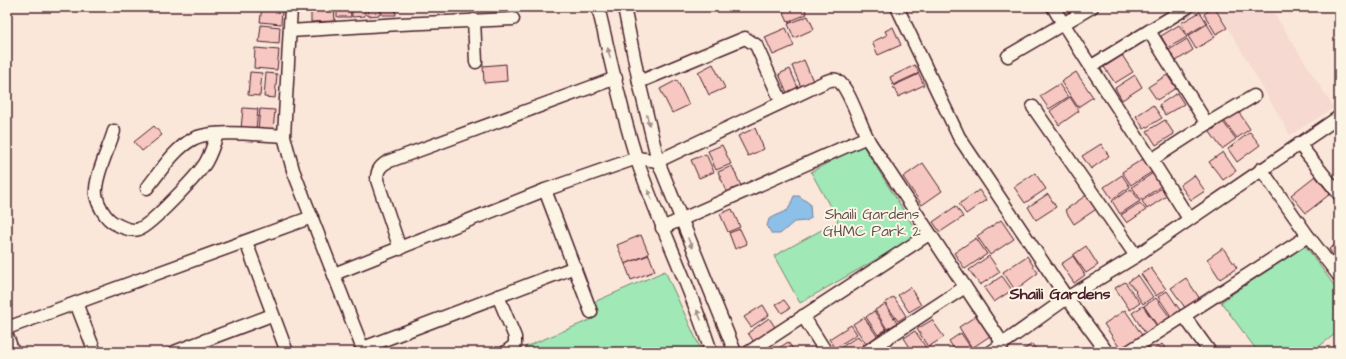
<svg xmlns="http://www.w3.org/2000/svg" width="1346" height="359" font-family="'Architects Daughter',sans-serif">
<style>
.built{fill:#f6d9d0}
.green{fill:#a0e8b6;stroke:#758470}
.water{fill:#8dc0e9;stroke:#72809d}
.building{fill:#f7c7c2;stroke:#4a1f2b}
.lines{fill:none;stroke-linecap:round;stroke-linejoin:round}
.minor-casing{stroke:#4a1f2b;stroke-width:15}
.minor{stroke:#fcf5e5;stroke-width:12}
.oneway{fill:#a38a88}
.labels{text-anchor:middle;stroke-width:4;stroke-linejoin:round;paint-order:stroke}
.park-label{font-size:15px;fill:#60514e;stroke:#fcf5e5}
.neighbourhood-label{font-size:16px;font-weight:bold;fill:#4a1f2b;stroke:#fcf5e5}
</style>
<rect width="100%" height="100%" fill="#fae7da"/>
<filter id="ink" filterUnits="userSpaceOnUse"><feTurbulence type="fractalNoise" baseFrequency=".025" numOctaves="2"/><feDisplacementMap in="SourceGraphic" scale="8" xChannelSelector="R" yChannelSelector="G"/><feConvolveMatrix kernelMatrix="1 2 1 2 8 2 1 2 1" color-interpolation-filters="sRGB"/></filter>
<g filter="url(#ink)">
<polygon class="built" points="1216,7 1270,7 1334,108 1290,135"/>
<g class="green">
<polygon points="862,144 919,235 800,303 774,256 838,221 811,172"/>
<polygon points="1304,244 1339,292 1339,331 1312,352 1258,352 1221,302"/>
<polygon points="665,271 702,352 527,352 525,347 597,317 594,302"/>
</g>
<polygon class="water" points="794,196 799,196 810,204 811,218 806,221 794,222 780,234 772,234 767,226 769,219 788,210"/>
<g class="building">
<polygon points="262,7 282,9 281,24 260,22"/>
<polygon points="334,7 335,21 311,22 311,8"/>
<polygon points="337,7 350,7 351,17 337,17"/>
<polygon points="352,7 365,7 365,16 352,17"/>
<polygon points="367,7 380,7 380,15 368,16"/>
<polygon points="381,7 395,7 396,15 382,15"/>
<polygon points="787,7 804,7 807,14 788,22 782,9"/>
<polygon points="1214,7 1227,28 1216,34 1204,14"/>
<polygon points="1200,12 1207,23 1187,35 1181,23"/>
<polygon points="808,16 814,29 794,38 788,24"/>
<polygon points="1207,24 1215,37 1196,49 1188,36"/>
<polygon points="261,25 280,27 279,44 259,42"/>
<polygon points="1179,25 1187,37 1168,48 1161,36"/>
<polygon points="893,27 901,45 878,55 872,42 887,35 885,31"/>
<polygon points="786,28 794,46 773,55 765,37"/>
<polygon points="1187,39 1193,50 1176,61 1169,50"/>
<polygon points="255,48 279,50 277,70 254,68"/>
<polygon points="1122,55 1133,72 1115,83 1104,67"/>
<polygon points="804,60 813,81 801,87 792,66"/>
<polygon points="506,64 507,81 484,83 483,66"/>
<polygon points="713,64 725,88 709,95 698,72"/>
<polygon points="915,65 919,73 893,85 890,77"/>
<polygon points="790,69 798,88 787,93 779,74"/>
<polygon points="250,72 262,73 260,96 248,95"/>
<polygon points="1076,72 1093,97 1078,107 1061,82"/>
<polygon points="266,73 277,74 275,98 264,97"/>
<polygon points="919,74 924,85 898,97 893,86"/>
<polygon points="1135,75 1142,87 1122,100 1115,88"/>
<polygon points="1167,75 1176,88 1157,100 1148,87"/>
<polygon points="677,80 689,105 672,113 660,89"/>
<polygon points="1059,84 1068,97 1049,109 1040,96"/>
<polygon points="1177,93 1184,104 1165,115 1159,105"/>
<polygon points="1070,97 1079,111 1059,125 1050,111"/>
<polygon points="1153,105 1162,118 1144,129 1136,116"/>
<polygon points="243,108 258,109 256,130 241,129"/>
<polygon points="260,109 275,110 273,131 258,130"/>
<polygon points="1238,111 1250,129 1237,138 1224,121"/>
<polygon points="1165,120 1174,134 1156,145 1147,131"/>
<polygon points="1223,122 1236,139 1222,149 1210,132"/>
<polygon points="154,126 162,135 142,151 134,142"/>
<polygon points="755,128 764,149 748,156 738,136"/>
<polygon points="1250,132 1260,145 1237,162 1228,149"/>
<polygon points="1101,144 1109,156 1091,169 1082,156"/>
<polygon points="722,145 731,164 716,170 708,151"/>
<polygon points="1223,152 1236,171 1223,180 1209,162"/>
<polygon points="706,154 714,172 699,178 691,160"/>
<polygon points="1143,159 1152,172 1131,185 1122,172"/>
<polygon points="923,163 942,191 922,205 903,177"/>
<polygon points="732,166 742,188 728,194 718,172"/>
<polygon points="1035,173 1046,189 1025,203 1014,187"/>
<polygon points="1153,173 1161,186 1141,200 1132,187"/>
<polygon points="1122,175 1130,187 1112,199 1104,187"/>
<polygon points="1194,175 1205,191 1191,200 1180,185"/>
<polygon points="1315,176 1330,194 1306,213 1291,195"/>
<polygon points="1163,187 1168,195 1147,209 1142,201"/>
<polygon points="1131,189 1140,201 1120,214 1112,201"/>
<polygon points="979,190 986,200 966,214 959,204"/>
<polygon points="1048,194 1056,207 1036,220 1028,207"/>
<polygon points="1088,194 1098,208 1074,224 1065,210"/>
<polygon points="1140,203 1146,210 1127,223 1121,215"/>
<polygon points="956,206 963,217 940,232 933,222"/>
<polygon points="732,209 740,227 728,232 720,214"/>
<polygon points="1001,220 1014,239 990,255 977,236"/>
<polygon points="740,229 747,244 735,249 729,233"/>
<polygon points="641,235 649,254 625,264 617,245"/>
<polygon points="976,238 987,254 965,269 954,253"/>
<polygon points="1339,242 1339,264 1329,249"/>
<polygon points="1086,246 1098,265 1086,273 1073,255"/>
<polygon points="1223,248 1237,268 1220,279 1207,259"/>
<polygon points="649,255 655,271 631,280 625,264"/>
<polygon points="989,256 1000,272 980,285 969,270"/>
<polygon points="1027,256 1038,273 1015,290 1003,272"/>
<polygon points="1073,256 1085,275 1074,283 1061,264"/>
<polygon points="1151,268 1166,289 1156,296 1141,274"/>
<polygon points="1138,275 1153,297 1143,304 1135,292 1136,291 1128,282"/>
<polygon points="1002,276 1012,290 994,302 984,288"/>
<polygon points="1186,278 1200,299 1186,309 1171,288"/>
<polygon points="1125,282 1140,303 1130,310 1115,288"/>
<polygon points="910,287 921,305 909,312 898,295"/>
<polygon points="1167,291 1182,313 1173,319 1158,297"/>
<polygon points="894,297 906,316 898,321 885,303"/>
<polygon points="1156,298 1172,320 1159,328 1144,306"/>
<polygon points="784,300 790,308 782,313 776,304"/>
<polygon points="885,304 897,323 887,329 875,310"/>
<polygon points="763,305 769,315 751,327 744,317"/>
<polygon points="1143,306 1158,328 1147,336 1132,313"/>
<polygon points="1125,310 1142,335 1121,350 1104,324"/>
<polygon points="874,311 886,329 878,335 866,317"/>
<polygon points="976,316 990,336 972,348 959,327"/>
<polygon points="864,317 877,336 866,344 853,324"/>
<polygon points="769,318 775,327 754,342 748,333"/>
<polygon points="932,320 944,337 928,347 917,329"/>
<polygon points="851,325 857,334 835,348 829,339"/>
<polygon points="915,331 927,349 922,352 913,352 904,338"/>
<polygon points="961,333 971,348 965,352 956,352 949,341"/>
<polygon points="858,336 864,345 853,352 837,352 836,351"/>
<polygon points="788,342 795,352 773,352"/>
<polygon points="1032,344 1038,352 1020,352"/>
<polygon points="1162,344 1168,352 1151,352"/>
</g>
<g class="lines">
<defs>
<g id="minor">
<polyline points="291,7 284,136 293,170 364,352"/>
<path d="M598,7C610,56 621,112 637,160C659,225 691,287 711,352"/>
<polyline points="624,7 639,82 658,161 735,352"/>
<polyline points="897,7 959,137 1067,298 1107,352"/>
<path d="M1053,7C1097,79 1145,147 1189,219"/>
<polyline points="474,20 476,62"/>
<polyline points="290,31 400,24 513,19"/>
<polyline points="1149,31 1207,124"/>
<polyline points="1008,56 1092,7"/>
<polyline points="1090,67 1188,7"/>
<polyline points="639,82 745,38 756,45 781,101"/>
<polyline points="1033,107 1136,256"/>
<path d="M114,131C109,148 94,178 96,195C98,205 105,218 114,223C121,227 131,232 139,229C151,225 199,174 206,162C211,153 214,144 217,134"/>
<polyline points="1299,144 1339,194"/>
<polyline points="1153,159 1207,124 1254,96"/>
<polyline points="1261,169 1308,236 1339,276"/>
<path d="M147,188C160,172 174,149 193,139C212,129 261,135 284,136"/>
<polyline points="545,190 591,312"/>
<polyline points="662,228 867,137"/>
<polyline points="246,242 287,352"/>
<path d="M400,249L377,180C377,171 379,167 387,162L616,78"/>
<path d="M334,274L545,190L637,158L658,161L827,81C831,80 835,78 838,81C849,87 862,130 870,143C914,210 958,277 1003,344"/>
<polyline points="498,296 515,337 515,345 506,352"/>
<polyline points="76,303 95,352"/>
<polyline points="803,316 826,352"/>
<polyline points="1184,316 1210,352"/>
<polyline points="7,328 312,217"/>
<polyline points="7,336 13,352"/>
<polyline points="363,348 575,267"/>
<polyline points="174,352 272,315"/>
<polyline points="749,352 929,234"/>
<polyline points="866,352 965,287"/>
<polyline points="991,352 1067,298 1136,256 1339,117"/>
<polyline points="1128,352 1308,236"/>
</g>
</defs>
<use href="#minor" class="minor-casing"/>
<use href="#minor" class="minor"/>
</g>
<defs><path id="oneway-solid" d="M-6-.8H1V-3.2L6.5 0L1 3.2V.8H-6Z"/></defs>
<g class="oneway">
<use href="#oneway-solid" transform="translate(609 53) rotate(-104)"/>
<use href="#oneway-solid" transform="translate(648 120) rotate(77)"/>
<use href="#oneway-solid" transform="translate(650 195) rotate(-110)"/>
<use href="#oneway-solid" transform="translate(690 243) rotate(67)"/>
<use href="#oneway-solid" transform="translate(699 315) rotate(-113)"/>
</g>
</g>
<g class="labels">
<g class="park-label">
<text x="872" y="219">Shaili Gardens<tspan x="872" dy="17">GHMC Park 2</tspan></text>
</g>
<g class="neighbourhood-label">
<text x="1060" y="299">Shaili Gardens</text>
</g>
</g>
<rect width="1346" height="359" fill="none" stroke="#fcf5e5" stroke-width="24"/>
<rect x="12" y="12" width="1322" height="335" fill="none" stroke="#4a1f2b" stroke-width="1.5" filter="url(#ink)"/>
</svg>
